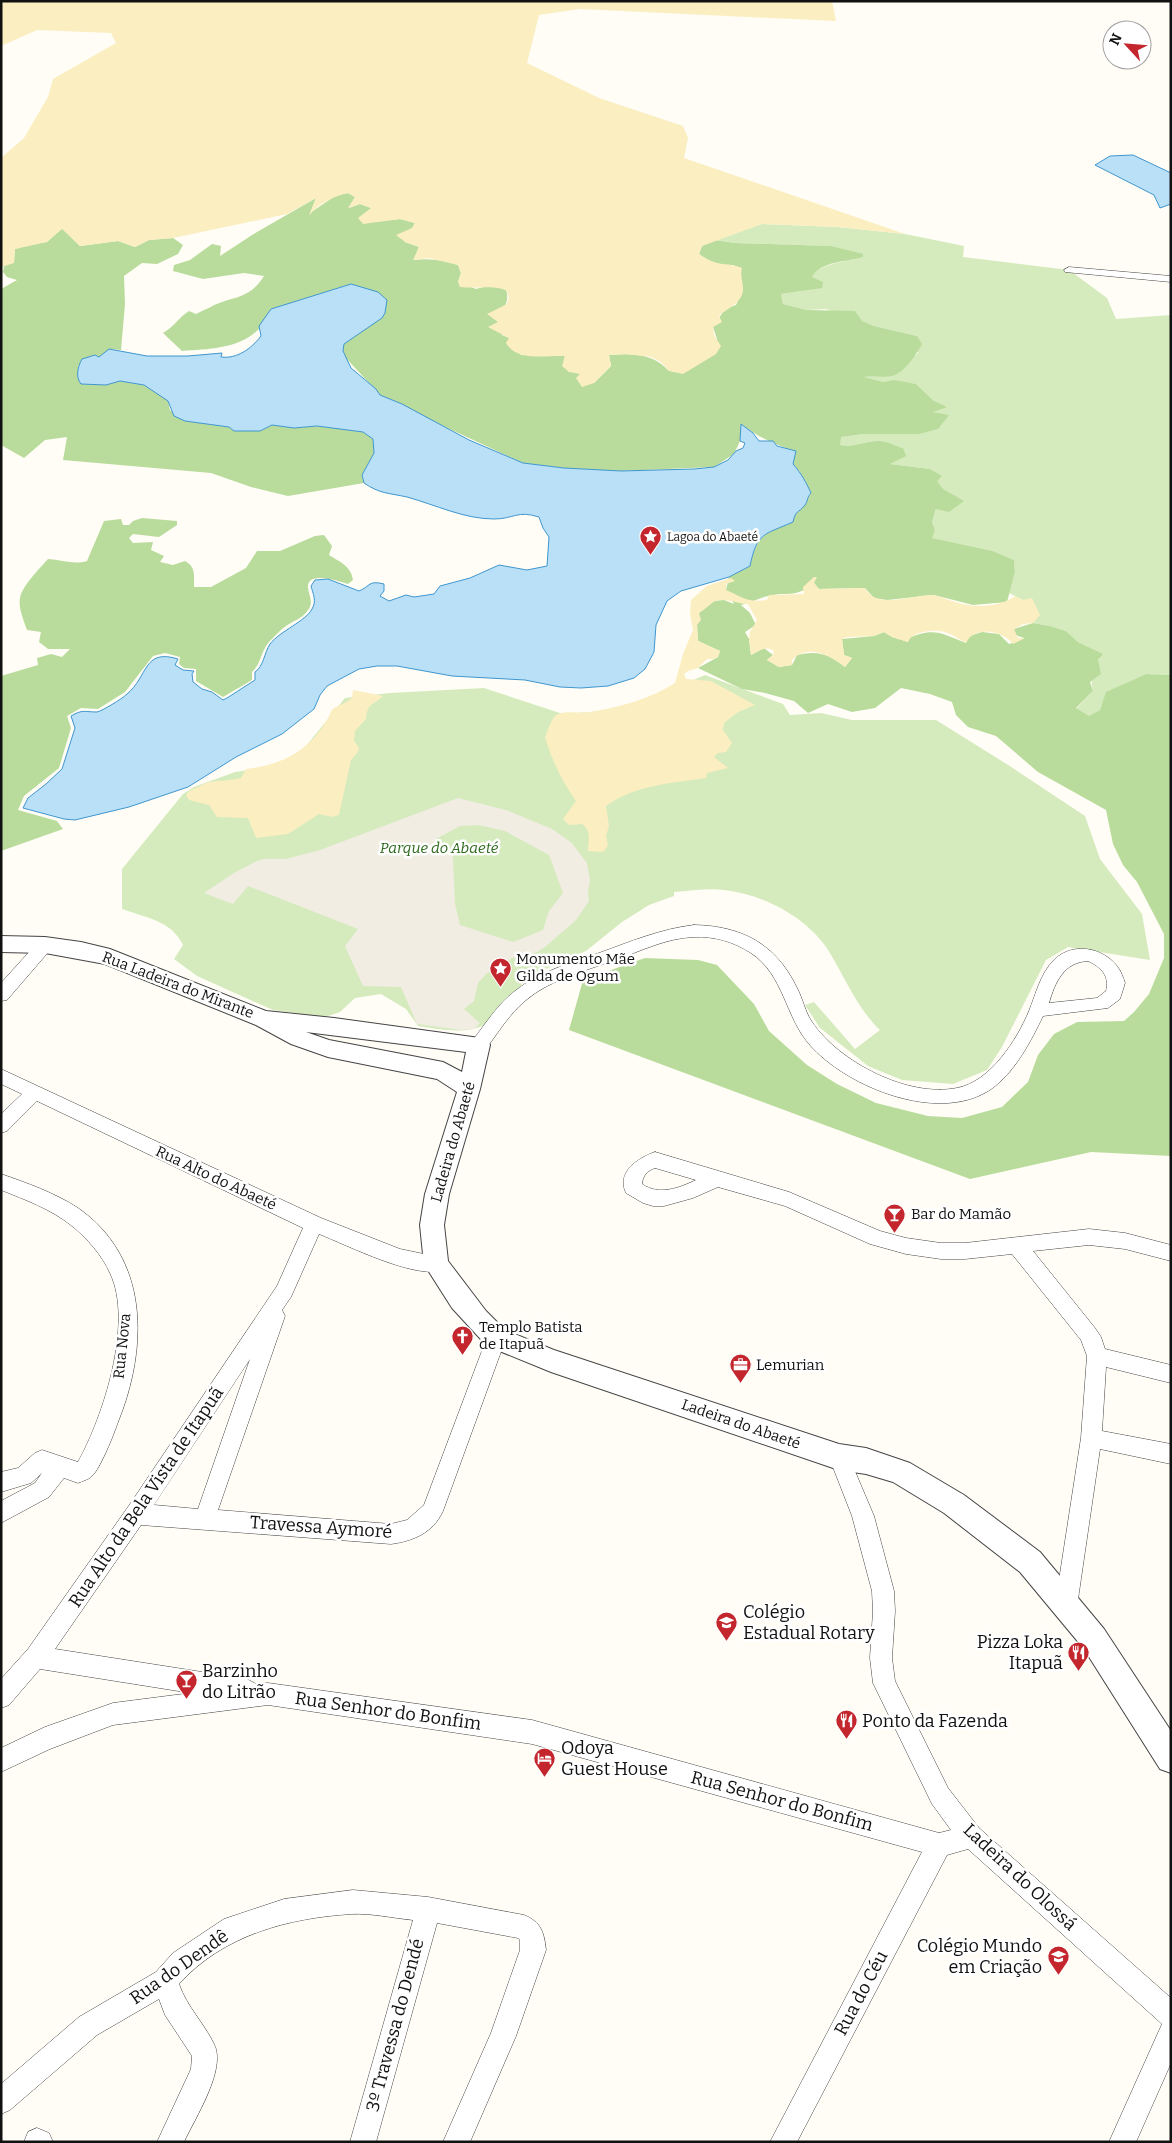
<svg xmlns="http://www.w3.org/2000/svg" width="1172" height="2143" font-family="Bitter,serif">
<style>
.green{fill:#d5ebbd}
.forest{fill:#b9dc9c}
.sand{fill:#fbeec1}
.plaza{fill:#f1ede2;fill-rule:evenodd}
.water{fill:#b9e0f7;stroke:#3f96cf}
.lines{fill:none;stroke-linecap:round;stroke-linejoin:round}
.minor-casing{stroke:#444;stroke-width:1}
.tertiary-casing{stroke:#444;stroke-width:2}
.minor{fill:#fff;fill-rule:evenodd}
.tertiary{fill:#fff;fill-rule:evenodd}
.labels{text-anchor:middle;stroke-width:5;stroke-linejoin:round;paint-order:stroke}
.far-poi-label{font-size:12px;fill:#111;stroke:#fff;text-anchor:start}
.park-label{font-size:15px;font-style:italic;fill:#2f6b1f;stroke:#fff}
.poi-label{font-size:15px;fill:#111;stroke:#fff;text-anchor:start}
.street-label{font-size:15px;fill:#111;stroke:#fff}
.near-street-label{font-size:18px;fill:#111;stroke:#fff}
.near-poi-label{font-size:18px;fill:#111;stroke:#fff;text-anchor:start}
</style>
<rect width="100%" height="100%" fill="#fffdf5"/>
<g class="green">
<path d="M762,224L838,227L905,234L964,246L963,257L1069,270L1107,298L1116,319L1171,315V675L1146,674L1107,692L1100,710L1089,717L1076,709L1093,691C1089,678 1095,665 1102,654L1078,642L1066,631L1050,626L1033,623L1039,615L1023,600L1009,593L1015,572L1014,560L993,551L931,538L935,530L932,522L943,489L936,481L941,477L930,469L889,464L903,448C896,446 887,441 880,441C866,440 854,448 840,445V437L864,434H919L948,415L932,412L934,401L916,384L891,381L883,382L862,377L876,375L892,376L918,353L917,336L874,326L826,309L807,310L783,304L781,294L813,289C812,286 811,281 812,277C814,264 852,261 862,257L831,246L735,243L714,240Z"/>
<path d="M705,675L783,704L790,715L821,713L852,720H936L1005,763L1085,816L1100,859L1142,914L1150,960L1068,947L1046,960L1002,1047L987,1070L953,1084L902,1080L868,1066L820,1028L805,1005L814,1002L855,1049L880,1030C856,1007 845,977 828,950C807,917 762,894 724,890C708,888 690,891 674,892V896L649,905L622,922L586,951L530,976L484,1025C464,1035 440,1029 418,1026L406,1009L381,994L355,998L340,1012L325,1017L273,1010L197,976L174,959L183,945C171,920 146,918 122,909V869L183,794L194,787L235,772L276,766L302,751L345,698L390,693L484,688L563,714L604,711L645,701Z"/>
</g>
<g class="forest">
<path d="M348,193L355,197L349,208L360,204L371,208L363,223L400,219L415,223L405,242L419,247L414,260C430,258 443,260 458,265L461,273L458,282L476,289L491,285L506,290C511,304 500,309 499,322C498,326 501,331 502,335L509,338L521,355L565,356L564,360L594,383L611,366L609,355C632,353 653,353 669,371C701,364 698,366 717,339L713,327L725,309L736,305L743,290L740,275L734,265C720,266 710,262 699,254L702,246L714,240L735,243L831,246L863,254V257C848,262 820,261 812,277L823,282L822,288L781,294L783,304L807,310L855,311L862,321L874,326L917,336L922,344C917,354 904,373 892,376C883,378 873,375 864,377L883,382L894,380L916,384L934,401L947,407L933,412L949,415L938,429L919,434H864L841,437L840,445C854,448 866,440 880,441C887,441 896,446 903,448L906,456L890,464L930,469L942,476L937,481L943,489L964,501L949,512L936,509L932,522L935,530L932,538L993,551L1014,560L1015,572L1007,602L973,605L934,595L887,600L874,598L865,588L819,589L814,583C795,599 788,591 768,596C759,598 751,603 741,605L750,613L756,625L745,632L749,639L751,655L764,648L773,655L767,660L779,667L792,665L797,655C818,650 829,654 845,667L852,658L844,655L842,639L874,636L884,632L892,637L908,642L909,638C936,627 941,634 966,643L969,636L982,632L999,634L1009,644L1024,638L1015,635L1014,629L1033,623L1050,626L1066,631L1078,642L1103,654L1098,660L1101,674L1090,682L1093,691L1076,708L1089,716L1100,710L1106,692L1146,674L1171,675V1156L1091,1152L970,1179L569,1030L583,980L645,958L698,960L717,965L754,1004L769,1031L807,1065L837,1084L876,1103L928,1116L962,1118L1002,1107L1028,1082L1038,1055L1054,1034L1077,1022L1124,1021L1134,1012L1149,994L1164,958V934L1137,882L1123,865L1113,844L1106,810L1038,772L996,736L968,727L956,715L952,702L930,694L901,688L875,708L852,712L828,704L808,713L794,701L765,693L742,689L698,668L718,657L720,651L698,641L697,625L699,613L714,601L724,600L734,604L726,590L729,577L750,566C757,535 764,533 793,522L794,514L805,504L811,493L800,472L793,464L796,451C777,446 758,437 741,424L740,441L734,454L714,467L621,471L564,468L523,463L428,419L402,404L380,395L345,357L343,351L344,344L385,313L387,300L351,284L271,309C267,315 264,324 259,329C239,349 209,349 182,351L163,333C174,327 178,318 189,311L196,314C205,310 213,305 222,302C241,296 252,295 264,276L244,273L203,279L173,271L174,265L190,260L212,244L221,246L220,256L252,235L316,198L310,213L335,196Z"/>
<polygon points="62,228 80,246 118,241 135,247 149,240 173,238 183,245 178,254 157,264 142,263 124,276 125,304 121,350 109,349 104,355 99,357 95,355 78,366 81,384 106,385 120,381 144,385 164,397 168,401 170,410 185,421 229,427 234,431 260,431 272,425 294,428 317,426 363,432 373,439 374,453 362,475 364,483 288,496 251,487 211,473 63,460 67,437 45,440 24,458 1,445 1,289 17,280 7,277 3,272 4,266 14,262 15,249 30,244 47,242"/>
<path d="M142,518L177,521V525L159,537L133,534L129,538L133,543L153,542L151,550L164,556L160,562L173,565L185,561C196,567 194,575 194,587H211L246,568L257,551H280L315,536L324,535L332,546L329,555C340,562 351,566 353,580L348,584C340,581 306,570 308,588C309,596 314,602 308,610C303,618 293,621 286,626C280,630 274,637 269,642C261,651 261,664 252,672V680L223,697L196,681V669L184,668L179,664L180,657L165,653L153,656L125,692L98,709L81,708L67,716L71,728L59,768L24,796L18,810L57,821L63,829L1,851V676L38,665L37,658L51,654L62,657L70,649H48L39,642L41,632L27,630C24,621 18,608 20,598C22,586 40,568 48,559C62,560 74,565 87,561L104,521L121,519L123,525H129L133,521Z"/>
</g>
<g class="sand">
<path d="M1,1H832L836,21L580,9L539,15L527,63L599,98L683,126L688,138L684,158L905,234L838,227L762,224L702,246L699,254C718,268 724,261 742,268C740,276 743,281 743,289C743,303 727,308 719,316L722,322L713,327L714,335L721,346L716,354L683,374L669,371L661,362L651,357L626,354L609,355L611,366L594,383L582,387L576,378L580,374L569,372L562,366L565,356C546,355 517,362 506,343L509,338L488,327L498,322L487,314L507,304L509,297L506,290C490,285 476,289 460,287L458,282L461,273L458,265L429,258L413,260L419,247L405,242L396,235L412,228L415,223L400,219L363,224L358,218L371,208L360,204L348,208L355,197L348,193C334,196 317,204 309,216L316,198L287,214L173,238L149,240L135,247L118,241L80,246L62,229L47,242L15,249L14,263L1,267V158L24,138L48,97L53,79L116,43L111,33L37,30L1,46Z"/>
<path d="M814,577H817L814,583L819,589L865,588C877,611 912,594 933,595C940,596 948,600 955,602C975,608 998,608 1015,596L1023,600L1032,598L1040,615L1033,623L1023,624L1014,629L1018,638H1025L1013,644C1003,630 974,625 966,643C960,640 952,634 945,632C934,629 912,631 908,642L892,637L884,632L874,636L847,637L842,639L844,655L852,658L845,667C831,656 808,643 792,660V665L779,667L767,660L773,655L774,651C766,645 759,651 751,655L749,639L750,632L757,620L748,604C737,605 722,595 712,603C708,606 704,610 699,613L701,620L697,625L698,641L720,651L718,657L713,659H707L698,668L688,671L684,674L686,679L711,681L755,705L738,712L724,723L723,730L732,743L726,752L718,753L714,757L728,768L707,773L706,778C672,783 635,785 606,806L609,826L606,836L608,846L603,852L588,851C588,840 592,831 582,824L569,825L563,819L576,801C562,781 552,761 545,737C548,731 551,717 558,714C567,710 580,714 590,712C620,707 648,700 675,683L683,654L693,630L690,614L691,600L707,586L731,578L735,581L726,584V590C742,597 748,603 767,600L769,595L804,594L803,587Z"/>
<path d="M353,690L383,696C373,706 368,701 366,719L355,731L354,741L359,748L358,752L351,760L339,815L332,817L319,814L288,834L256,838L248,818L217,817L209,805L189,800L186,795L190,790C197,789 202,784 209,782C220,780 230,781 241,778L246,769C281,765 308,752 327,720C329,717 330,713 332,710C335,706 346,704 352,698Z"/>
</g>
<path class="plaza" d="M458,798L506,810L552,829L572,843L580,854L587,863L590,880L588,893L589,901L576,920L545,947L537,952L512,958L486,974L478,983L474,1001L464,1009L480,1023L474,1029L461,1030L417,1024L401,987L363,986L345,946L358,929L248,886L233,904L204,893L234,873L255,862L263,859H286L320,850ZM478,825L505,831L549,855L563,893L549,911L543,930L513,942L460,925L455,904L453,857L449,854L438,855L436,839L460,826Z"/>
<g class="water">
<polygon points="1133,155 1171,173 1171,204 1160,208 1154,195 1095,165 1110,156"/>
<path d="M351,284L378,292L387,300L385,313L382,318L344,344L343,351L351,368L376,389L380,395L402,404L469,440L523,463L564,468L621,471L694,469L714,467L728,460L736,451L743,448L745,443L740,441L741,424L753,433L759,441H773L777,446L796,451L793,464C801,473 806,482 811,493C807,497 808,501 805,505C798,514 796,509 793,522C764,535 757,532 750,566L729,577L681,591L667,601L656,625L654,652L645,669L634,678L608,686L581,688L560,687L525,680L452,676L397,666H377L359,669L327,686L320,695L314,709L282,734L236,757L188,787L129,807L75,820L64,819L23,808L28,798L46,784L62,769L75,728L71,716C83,709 84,712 97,712C102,711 122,699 127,694C148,677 143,648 178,659L175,665L183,670L194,671L192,674L193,682L202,689L212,692L223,700L227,698L255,680V672C264,666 264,653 270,644C280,631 306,621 312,609C317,601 313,594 311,586L315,580L328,579L359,591C371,586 368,580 384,584V591L380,596L389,601L406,595L414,597L434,594L440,586L470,578L499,565L527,570L547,566L549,537L543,528L539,517C517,510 514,519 494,519C464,519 436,505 407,497C389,493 380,494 364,483L362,475L374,453L373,439L363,432L317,426L294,428L272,425L260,431H234L229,427L185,421L174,416L168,401L144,385L120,381L106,385L81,384C75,377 78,366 82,359L95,355L99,357L109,349L147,356H188L222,353L221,357C237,359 251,349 261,336L259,326L271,309Z"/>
</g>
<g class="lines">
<defs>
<g id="minor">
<polygon points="1069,267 1171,276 1171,282 1065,272 1064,270"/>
<path d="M694,925C742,926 776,944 797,988C803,999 805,1012 812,1022C839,1062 908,1098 957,1088C990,1082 1017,1040 1029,1011C1036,994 1040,974 1054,960C1072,942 1102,947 1117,966C1121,971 1123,977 1125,983L1120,999L1108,1008L1043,1016C1031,1041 1016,1070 994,1087C943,1126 847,1088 809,1044C785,1016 784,975 751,953C734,942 715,936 694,937C666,938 641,951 615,960C585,971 551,979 526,1000C509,1014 498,1033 485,1050L479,1052L473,1050L470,1045L473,1040C486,1023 498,1004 515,991C539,972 570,963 599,953C630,942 660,929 694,925ZM1088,961C1101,967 1110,976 1106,991L1097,998L1049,1003C1055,982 1064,962 1088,961Z"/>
<polygon points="45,939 51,941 53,945 51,949 7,1000 1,1001 1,983 39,941"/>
<path d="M1,1069L321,1218L400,1249L443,1258L446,1264L443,1270C416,1280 347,1245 319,1234L291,1297L282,1310L285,1316L218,1510L391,1524L407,1520L424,1505L489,1332L496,1329L503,1332L506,1338L443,1511C433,1533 413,1541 391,1544L141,1525L55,1649L247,1679L256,1684L268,1683L532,1720L939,1833L951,1830L932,1804L873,1683L870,1658L873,1611L872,1591L852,1516L829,1457L832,1450L839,1447L846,1450L874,1516L894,1591L895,1611L892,1658L895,1681L948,1788L979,1828L1171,1998V2063L1136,2142H1109L1162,2024L968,1849L947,1855L797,2142H770L922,1852L532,1744L268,1705L113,1725L50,1749L1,1772V1748L45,1727L113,1703L191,1693L40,1669L9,1705L1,1708V1679L28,1649L128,1507L277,1286L303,1228L37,1101L7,1131L1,1133V1114L22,1094L1,1084ZM250,1359L198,1509L154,1505Z"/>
<path d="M655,1152L789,1192L880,1231L906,1238L941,1243H965L1089,1229L1125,1233L1171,1245V1261L1125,1249L1089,1245L1033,1251L1095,1328L1101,1337L1105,1349L1171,1365V1383L1106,1367L1102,1431L1171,1444V1464L1100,1449L1077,1606L1074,1614L1066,1617L1058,1614L1055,1606L1081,1438L1087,1356L1081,1340L1012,1254L965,1259H941L906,1254L870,1244L785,1206L718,1187L693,1198L664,1206H653L643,1203L626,1193C616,1172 638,1158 655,1152ZM655,1168L696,1180C679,1188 659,1196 642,1184C643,1175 647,1171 655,1168Z"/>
<path d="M1,1174C27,1183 55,1193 78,1208C150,1258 148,1348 118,1422C114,1434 100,1469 92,1476C88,1480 82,1481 78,1483L64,1478L49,1497L1,1523V1501L35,1483L42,1473L31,1483L1,1492V1472L18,1468L35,1453L42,1450L78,1462C103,1417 134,1323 110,1273C102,1255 87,1238 72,1226C51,1209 26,1200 1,1190Z"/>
<path d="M353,1890L428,1897L524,1915C541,1922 544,1932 546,1950L516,2036L470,2142H443L491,2033L520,1950V1940L518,1938L437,1923L376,2142H350L413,1920C393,1918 371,1913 352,1914C288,1918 223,1935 179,1984C187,2007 204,2023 214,2044C227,2069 195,2118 184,2142H157L191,2069L192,2056L165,2015L159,1999L97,2035L10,2110L1,2114V2084L79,2017L156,1972L173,1953L224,1919L284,1899Z"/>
<polygon points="37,2128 49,2133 53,2142 24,2142 28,2132"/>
</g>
<path id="tertiary" d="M1,936L45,937L81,942L110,949L266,1011L334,1018L487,1039L490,1045L480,1089L449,1194L444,1225L448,1261L486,1311L505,1330L554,1350L839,1444L866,1448L910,1463L964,1495L1040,1552L1104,1629L1171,1731V1773L1160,1769L1084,1649L1020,1572L944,1513L893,1482L866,1474L839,1470L551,1372L487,1346L452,1308L424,1264L420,1225L425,1194L457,1092L437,1079L328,1057L291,1044L256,1025L105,964L45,953L1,952ZM306,1032L466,1052L462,1072L443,1062L329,1040Z"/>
</defs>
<use href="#minor" class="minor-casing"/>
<use href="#tertiary" class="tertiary-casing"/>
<use href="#minor" class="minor"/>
<use href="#tertiary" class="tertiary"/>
</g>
<defs>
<symbol id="sight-pin" viewBox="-11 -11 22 30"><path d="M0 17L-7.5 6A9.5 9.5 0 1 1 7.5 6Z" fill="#c4262e" stroke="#fff"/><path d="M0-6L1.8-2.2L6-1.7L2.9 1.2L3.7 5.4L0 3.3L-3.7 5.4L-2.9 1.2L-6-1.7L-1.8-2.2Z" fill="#fff"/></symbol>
<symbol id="bar-pin" viewBox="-11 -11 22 30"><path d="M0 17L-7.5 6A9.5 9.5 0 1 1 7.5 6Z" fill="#c4262e" stroke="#fff"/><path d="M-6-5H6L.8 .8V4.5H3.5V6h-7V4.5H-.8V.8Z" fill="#fff"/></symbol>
<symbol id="church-pin" viewBox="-11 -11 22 30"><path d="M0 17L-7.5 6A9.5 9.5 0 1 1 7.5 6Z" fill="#c4262e" stroke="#fff"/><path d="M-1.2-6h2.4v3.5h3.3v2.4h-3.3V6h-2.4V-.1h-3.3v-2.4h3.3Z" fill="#fff"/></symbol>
<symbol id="office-pin" viewBox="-11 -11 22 30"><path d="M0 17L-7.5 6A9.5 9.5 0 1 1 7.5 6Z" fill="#c4262e" stroke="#fff"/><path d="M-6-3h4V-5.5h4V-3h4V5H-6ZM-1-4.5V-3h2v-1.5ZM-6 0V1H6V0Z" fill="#fff"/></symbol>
<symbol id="school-pin" viewBox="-11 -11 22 30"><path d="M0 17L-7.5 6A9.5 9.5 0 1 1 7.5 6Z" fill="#c4262e" stroke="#fff"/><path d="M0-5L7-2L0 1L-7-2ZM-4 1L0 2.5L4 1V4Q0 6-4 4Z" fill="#fff"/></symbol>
<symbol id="restaurant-pin" viewBox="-11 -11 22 30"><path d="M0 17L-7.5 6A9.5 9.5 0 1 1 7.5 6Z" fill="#c4262e" stroke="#fff"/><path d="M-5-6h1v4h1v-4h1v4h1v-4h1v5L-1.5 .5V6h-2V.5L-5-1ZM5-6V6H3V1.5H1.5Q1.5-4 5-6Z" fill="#fff"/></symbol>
<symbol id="hotel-pin" viewBox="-11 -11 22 30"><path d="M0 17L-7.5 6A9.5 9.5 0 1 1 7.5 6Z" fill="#c4262e" stroke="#fff"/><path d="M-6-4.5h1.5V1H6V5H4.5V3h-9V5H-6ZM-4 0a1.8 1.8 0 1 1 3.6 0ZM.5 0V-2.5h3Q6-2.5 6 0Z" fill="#fff"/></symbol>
</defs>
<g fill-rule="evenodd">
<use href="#sight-pin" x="638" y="524" width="25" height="34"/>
<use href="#sight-pin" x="488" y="956" width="25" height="34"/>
<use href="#bar-pin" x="882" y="1202" width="25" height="34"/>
<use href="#church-pin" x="450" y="1324" width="25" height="34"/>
<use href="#office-pin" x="728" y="1352" width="25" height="34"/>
<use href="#school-pin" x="714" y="1610" width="25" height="34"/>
<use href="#restaurant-pin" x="1066" y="1640" width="25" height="34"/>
<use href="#bar-pin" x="174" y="1668" width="25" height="34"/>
<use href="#restaurant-pin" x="834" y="1708" width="25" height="34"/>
<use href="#hotel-pin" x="532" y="1746" width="25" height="34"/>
<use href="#school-pin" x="1046" y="1944" width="25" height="34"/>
</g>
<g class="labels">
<g class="far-poi-label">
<text x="667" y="541">Lagoa do Abaeté</text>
</g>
<g class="park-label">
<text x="439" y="853">Parque do Abaeté</text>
</g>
<g class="poi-label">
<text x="516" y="964">Monumento Mãe<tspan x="516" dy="17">Gilda de Ogum</tspan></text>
<text x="911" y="1219">Bar do Mamão</text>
<text x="479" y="1332">Templo Batista<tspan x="479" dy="17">de Itapuã</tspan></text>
<text x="756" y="1370">Lemurian</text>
</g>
<g class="street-label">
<text transform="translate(178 985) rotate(21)" y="5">Rua Ladeira do Mirante</text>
<text transform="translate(453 1142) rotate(-74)" y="5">Ladeira do Abaeté</text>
<text transform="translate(216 1178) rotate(25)" y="5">Rua Alto do Abaeté</text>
<text transform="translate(122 1346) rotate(-84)" y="5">Rua Nova</text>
<text transform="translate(741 1424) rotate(19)" y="5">Ladeira do Abaeté</text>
</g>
<g class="near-street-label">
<text transform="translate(146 1497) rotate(-56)" y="6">Rua Alto da Bela Vista de Itapuã</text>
<text transform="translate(321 1527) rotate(4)" y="6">Travessa Aymoré</text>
<text transform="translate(388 1711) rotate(8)" y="6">Rua Senhor do Bonfim</text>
<text transform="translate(782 1801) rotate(15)" y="6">Rua Senhor do Bonfim</text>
<text transform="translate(1020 1877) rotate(43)" y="6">Ladeira do Olossá</text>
<text transform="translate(179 1967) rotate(-35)" y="6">Rua do Dendê</text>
<text transform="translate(861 1993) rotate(-62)" y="6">Rua do Céu</text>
<text transform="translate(395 2025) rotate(-75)" y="6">3º Travessa do Dendé</text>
</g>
<g class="near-poi-label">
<text x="743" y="1618">Colégio<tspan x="743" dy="21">Estadual Rotary</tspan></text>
<text x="1063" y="1648" text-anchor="end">Pizza Loka<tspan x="1063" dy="21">Itapuã</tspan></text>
<text x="202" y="1677">Barzinho<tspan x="202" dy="21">do Litrão</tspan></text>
<text x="862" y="1727">Ponto da Fazenda</text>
<text x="561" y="1754">Odoya<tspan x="561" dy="21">Guest House</tspan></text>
<text x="1042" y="1952" text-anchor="end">Colégio Mundo<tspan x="1042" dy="21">em Criação</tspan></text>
</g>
</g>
<rect width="1172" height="2143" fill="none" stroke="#111111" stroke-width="5"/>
<g transform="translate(1127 45) rotate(296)"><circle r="24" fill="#ffffff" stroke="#a0a0a0"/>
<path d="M0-4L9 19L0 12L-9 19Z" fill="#c4262e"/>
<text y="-8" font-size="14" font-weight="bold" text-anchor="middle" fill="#111111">N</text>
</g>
</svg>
